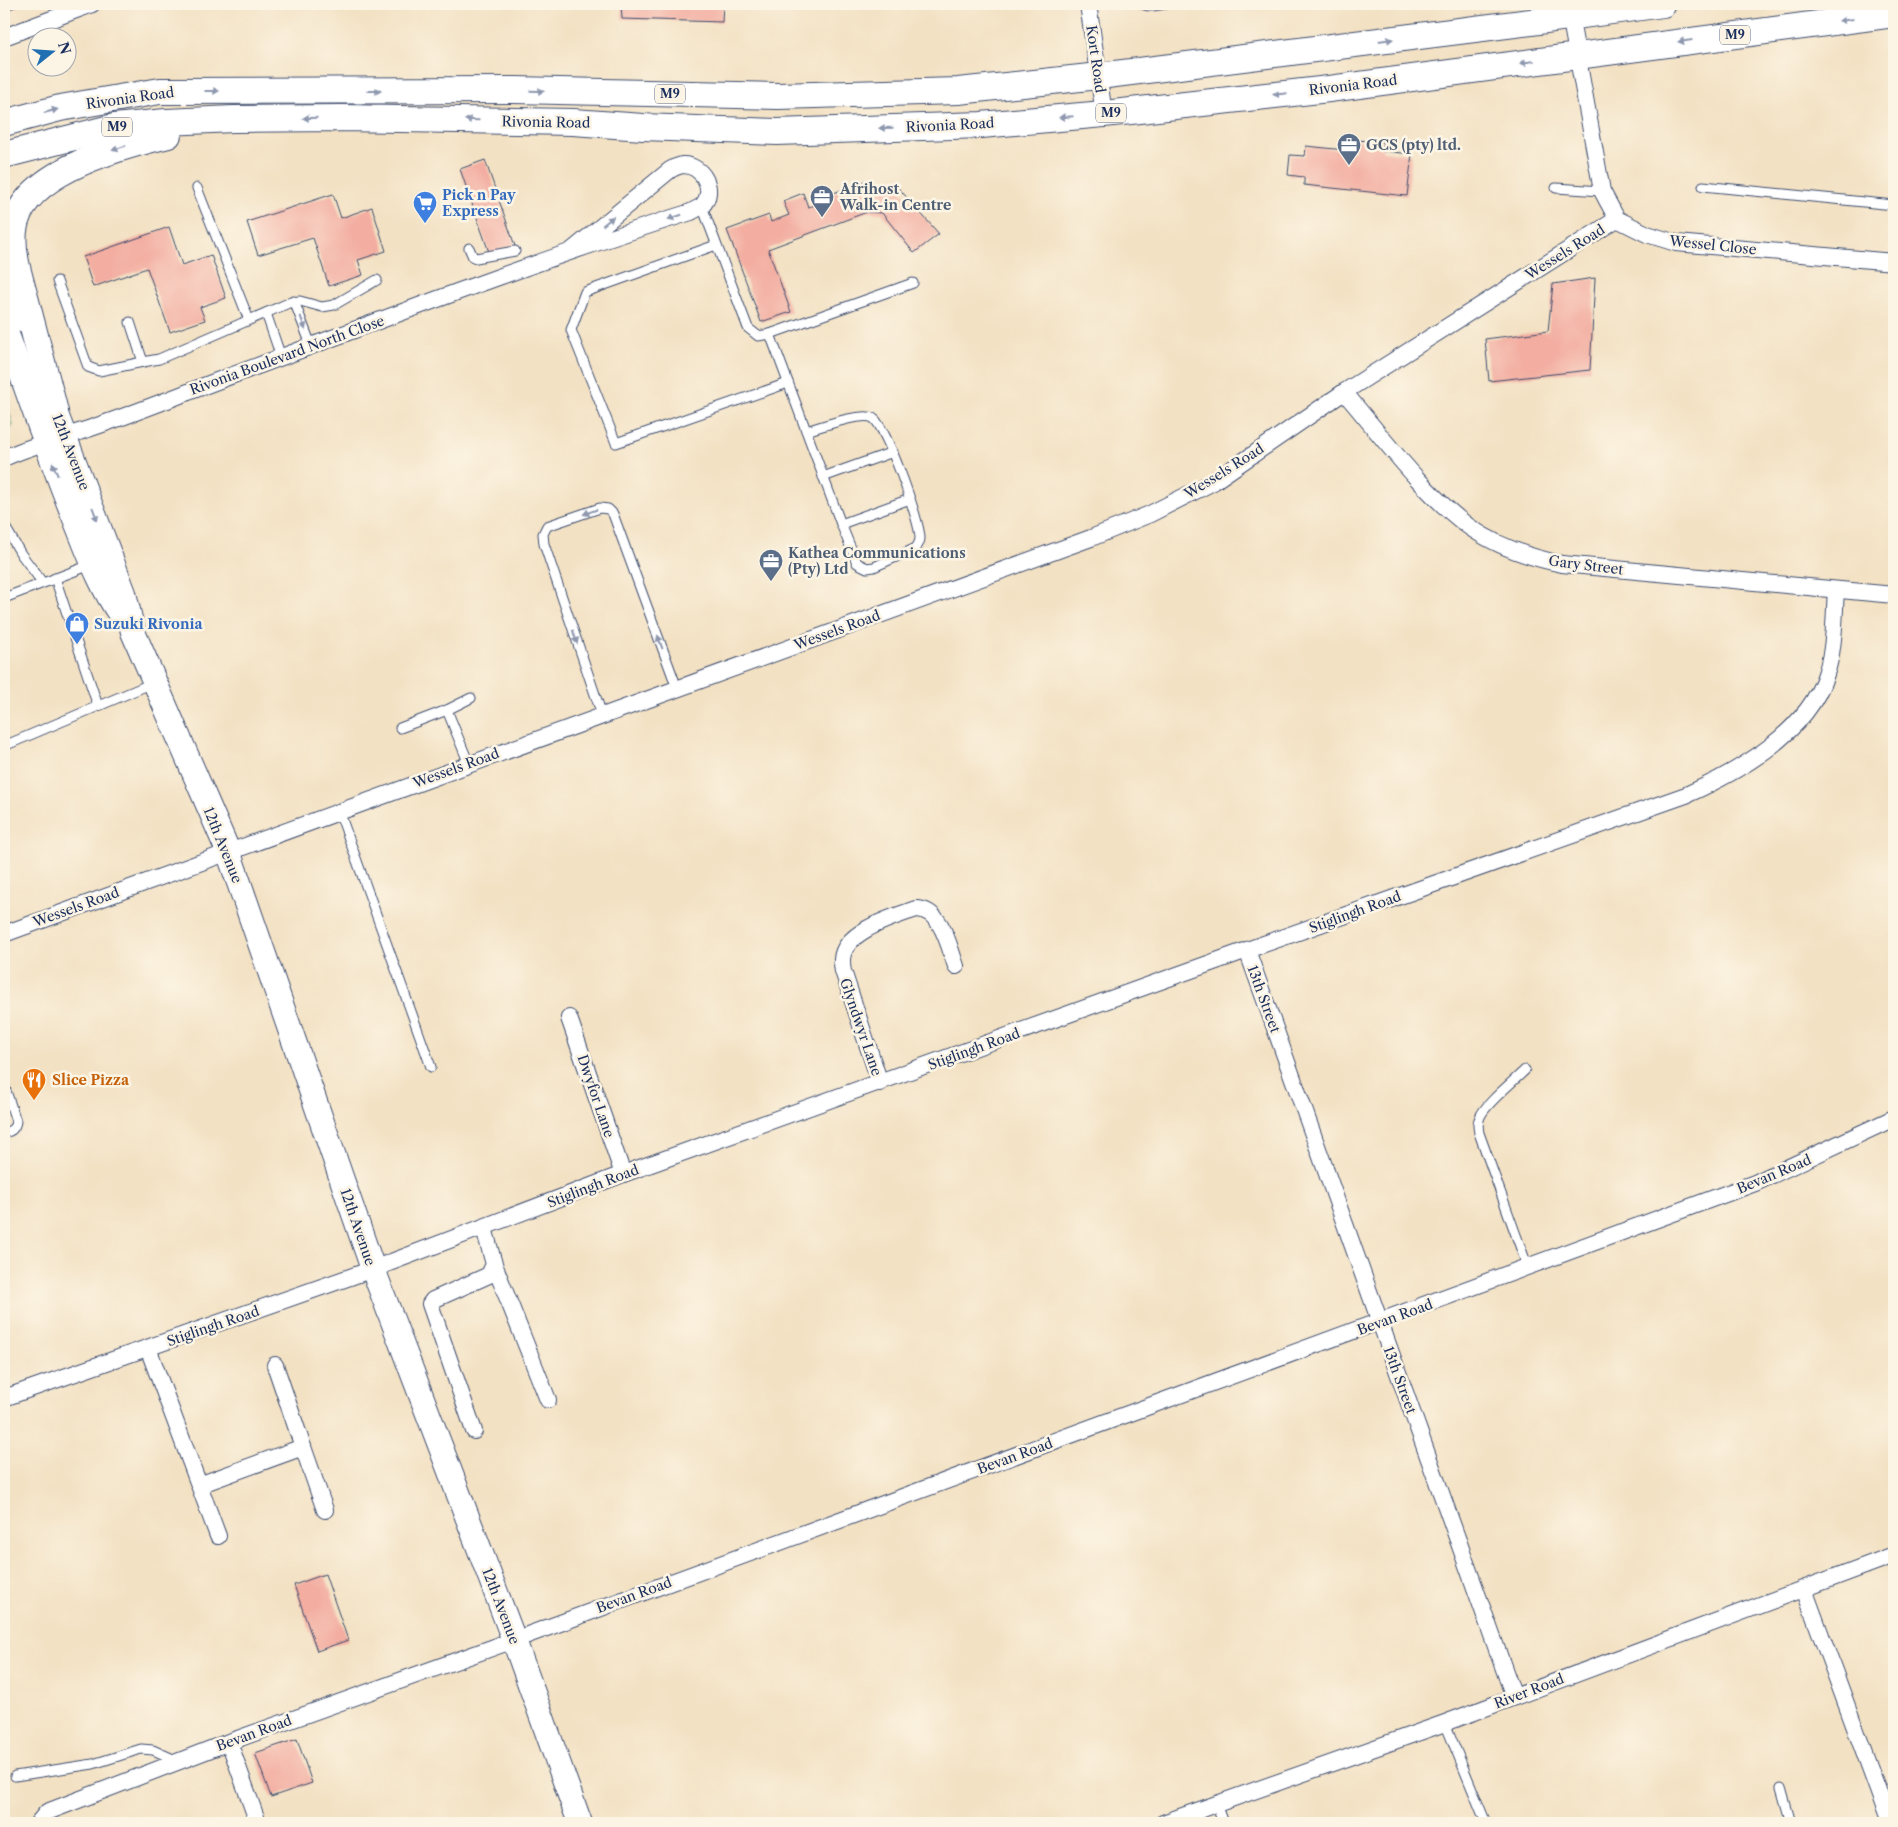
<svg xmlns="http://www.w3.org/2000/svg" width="1898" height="1827" font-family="'Libre Caslon Text',serif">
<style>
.green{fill:#7dc683;stroke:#4c7a70}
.building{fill:#f3aea1}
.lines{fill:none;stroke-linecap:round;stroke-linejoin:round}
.lane-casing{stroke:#3b4a6d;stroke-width:11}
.street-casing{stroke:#3b4a6d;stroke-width:18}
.secondary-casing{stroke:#3b4a6d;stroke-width:26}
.primary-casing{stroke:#3b4a6d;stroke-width:28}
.lane{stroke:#fff;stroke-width:9}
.street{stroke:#fff;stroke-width:16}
.secondary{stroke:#fff;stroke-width:24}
.primary{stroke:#fff;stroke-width:26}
.oneway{fill:#8d97ae}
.labels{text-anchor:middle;stroke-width:5;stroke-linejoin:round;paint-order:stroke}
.shield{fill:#fcf5e5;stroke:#5e6a86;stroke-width:1}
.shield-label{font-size:12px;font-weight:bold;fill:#1b2f5e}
.street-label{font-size:14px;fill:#1b2f5e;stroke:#fcf5e5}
.service-label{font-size:14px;font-weight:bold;fill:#4e5e75;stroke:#fcf5e5;text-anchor:start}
.shop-label{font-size:14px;font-weight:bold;fill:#366cbe;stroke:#fcf5e5;text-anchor:start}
.food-label{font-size:14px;font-weight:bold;fill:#c56008;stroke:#fcf5e5;text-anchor:start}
</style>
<rect width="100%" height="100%" fill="#fcf5e5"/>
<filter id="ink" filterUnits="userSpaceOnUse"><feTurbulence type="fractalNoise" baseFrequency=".02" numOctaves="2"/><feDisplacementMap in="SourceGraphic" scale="10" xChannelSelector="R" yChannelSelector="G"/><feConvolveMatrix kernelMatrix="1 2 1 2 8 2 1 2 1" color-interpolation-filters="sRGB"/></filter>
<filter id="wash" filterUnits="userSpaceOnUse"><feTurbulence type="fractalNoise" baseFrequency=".0096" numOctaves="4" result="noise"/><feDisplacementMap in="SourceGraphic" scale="20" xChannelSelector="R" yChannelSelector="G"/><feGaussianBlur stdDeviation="1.12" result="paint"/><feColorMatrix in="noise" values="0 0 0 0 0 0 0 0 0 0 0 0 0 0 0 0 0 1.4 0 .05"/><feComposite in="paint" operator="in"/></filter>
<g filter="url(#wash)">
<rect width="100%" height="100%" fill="#f3e1c3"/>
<polygon class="green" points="4,394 13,425 10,430 4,432"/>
<g id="blocks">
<g class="building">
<polygon points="4,4 23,4 4,11"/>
<polygon points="621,4 723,4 722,22 622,19"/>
<polygon points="1356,140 1383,142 1382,151 1412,154 1407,196 1304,185 1304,177 1288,175 1290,155 1305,156 1306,146 1355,151"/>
<polygon points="485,160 515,246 490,255 460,169"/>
<polygon points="870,179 879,189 895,184 939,234 914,253 882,213 867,212 768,249 791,312 761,322 727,230 769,215 771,222 789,215 783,201 803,193 808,207 823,203 821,198"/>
<polygon points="333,194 341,218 372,207 386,251 358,260 363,275 329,286 313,238 258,255 247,222"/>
<polygon points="169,227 182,265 211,255 226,298 200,307 205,320 170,332 147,268 93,287 83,257"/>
<polygon points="1595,278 1590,370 1489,381 1485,339 1548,331 1553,284"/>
<polygon points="325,1574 348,1640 317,1651 294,1585"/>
<polygon points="297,1739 312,1783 271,1797 255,1753"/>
</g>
</g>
</g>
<g filter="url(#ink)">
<use href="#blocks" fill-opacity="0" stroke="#3b4a6d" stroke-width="1"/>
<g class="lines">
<defs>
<g id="lane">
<path d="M1142,4C1149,8 1158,5 1166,4"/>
<polyline points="1703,186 1894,205"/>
<polyline points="197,188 249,320"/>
<polyline points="1556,188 1602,191"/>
<polyline points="702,206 748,328 758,336 770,334 913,283"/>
<polyline points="716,245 585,292 571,330 616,443 788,383"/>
<polyline points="469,248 473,257 476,258 515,251"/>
<polyline points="57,281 88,367 99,371 143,362"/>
<polyline points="294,301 311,345"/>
<polyline points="266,313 281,357"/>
<polyline points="130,322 143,362 159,359 291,302 300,301 322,307 334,305 377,280"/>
<path d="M770,334L841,524L857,563L867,568L874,567L916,548C918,545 920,542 920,538C920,521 886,426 873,418C862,412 820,427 806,431"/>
<polyline points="823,477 893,452"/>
<polyline points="841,524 910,499"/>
<polyline points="4,525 21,554 42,582"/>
<polyline points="55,578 98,706"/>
<polyline points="4,598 93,564"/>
<polyline points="447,710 469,764"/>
<polyline points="602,715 544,544 543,534 547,526 600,508 608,509 613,514 677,688"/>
<polyline points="400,728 447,710 471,698"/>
<polyline points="4,746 155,682"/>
<polyline points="339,811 431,1067"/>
<path d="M1525,1070C1514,1081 1485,1104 1480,1117C1477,1123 1478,1127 1479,1133L1528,1268"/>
<path d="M4,1085L16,1121C15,1129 11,1131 4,1133"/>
<polyline points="1445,1723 1486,1823"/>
<polyline points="15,1776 93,1764 141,1749 153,1750 178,1761"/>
<polyline points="1781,1788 1791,1823"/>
<polyline points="1216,1804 1223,1823"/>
</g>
<g id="street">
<polyline points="1088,4 1104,114"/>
<polyline points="1568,4 1602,191 1617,219 1647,234 1676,243 1894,262"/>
<polyline points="4,37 92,4"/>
<path d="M1344,392C1381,435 1422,492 1468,526C1496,546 1528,557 1562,564L1894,595"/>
<path d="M4,458C29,446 56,440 82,431C128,416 172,398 217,381C374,323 531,262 691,212C694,210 699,208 702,206C717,190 702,164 682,165C678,166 673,168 670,170L570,252"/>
<polyline points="4,934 1091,538 1150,514 1213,482 1344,392 1617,219"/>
<polyline points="1247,950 1514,1697"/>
<polyline points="569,1018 623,1174"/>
<path d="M880,1083L843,971C842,967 842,963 842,959C844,931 894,917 916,909C942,909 949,947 956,966"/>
<polyline points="494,1264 548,1400"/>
<polyline points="148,1348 218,1536"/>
<polyline points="275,1365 303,1447"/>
<path d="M4,1398L373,1269L623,1174L1247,950L1686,795C1738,772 1808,732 1826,674C1835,647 1834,618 1836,590"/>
<polyline points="474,1431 430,1304 433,1300 489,1275 494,1264 484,1228"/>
<polyline points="199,1485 303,1447 325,1510"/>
<polyline points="1804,1589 1890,1823"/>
<polyline points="229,1742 258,1823"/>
<polyline points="38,1823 47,1812 229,1742 514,1640 1755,1183 1894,1118"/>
<polyline points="1163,1823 1445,1723 1894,1555"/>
</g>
<g id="secondary">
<polyline points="4,274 20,319"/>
<path d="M4,326C27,389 48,452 73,514C87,548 99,584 120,614"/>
<polyline points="48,393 124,593 133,632 228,851 373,1269 514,1640 580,1823"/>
</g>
<g id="primary">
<polyline points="4,123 60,108 160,91 515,90 778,96 958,91 1099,76 1531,22 1663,4"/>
<polyline points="4,155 114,127 166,122 234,119 342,118 573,122 643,127 777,132 981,125 1104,114 1329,89 1894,14"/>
<path d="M55,412C46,376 36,340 27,305C21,281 11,255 14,230C21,172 121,146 168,135"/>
</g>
</defs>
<use href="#lane" class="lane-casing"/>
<use href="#street" class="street-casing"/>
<use href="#secondary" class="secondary-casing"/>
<use href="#primary" class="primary-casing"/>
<use href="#lane" class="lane"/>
<use href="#street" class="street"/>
<use href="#secondary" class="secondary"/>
<use href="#primary" class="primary"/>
</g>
<defs><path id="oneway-solid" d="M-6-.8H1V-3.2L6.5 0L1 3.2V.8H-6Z" transform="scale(1.25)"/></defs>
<g class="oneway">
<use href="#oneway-solid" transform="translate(1846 20) rotate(173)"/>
<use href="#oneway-solid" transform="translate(1386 40) rotate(-7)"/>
<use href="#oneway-solid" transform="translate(1685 41) rotate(173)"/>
<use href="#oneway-solid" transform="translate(1527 62) rotate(172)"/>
<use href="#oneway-solid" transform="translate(212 91)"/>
<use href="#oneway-solid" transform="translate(374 91)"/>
<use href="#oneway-solid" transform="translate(537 91) rotate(1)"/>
<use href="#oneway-solid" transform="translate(1280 94) rotate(174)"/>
<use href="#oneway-solid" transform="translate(51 111) rotate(-15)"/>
<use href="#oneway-solid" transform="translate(1066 117) rotate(175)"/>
<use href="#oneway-solid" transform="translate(310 118) rotate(179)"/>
<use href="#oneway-solid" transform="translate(472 120) rotate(-179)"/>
<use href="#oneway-solid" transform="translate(886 128) rotate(178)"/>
<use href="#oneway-solid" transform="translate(119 148) rotate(161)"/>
<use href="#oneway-solid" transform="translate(675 217) rotate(163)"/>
<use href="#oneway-solid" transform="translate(608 221) rotate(-40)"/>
<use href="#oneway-solid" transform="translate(303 323) rotate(70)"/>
<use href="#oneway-solid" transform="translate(55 469) rotate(-112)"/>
<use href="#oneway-solid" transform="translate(590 512) rotate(161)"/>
<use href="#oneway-solid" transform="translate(95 514) rotate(69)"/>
<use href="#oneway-solid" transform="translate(575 637) rotate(72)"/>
<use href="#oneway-solid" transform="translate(660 642) rotate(-110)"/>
</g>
</g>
<defs>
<symbol id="office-pin" viewBox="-11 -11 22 30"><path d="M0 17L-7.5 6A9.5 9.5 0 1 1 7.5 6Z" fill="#5c6f8a" stroke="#fcf5e5"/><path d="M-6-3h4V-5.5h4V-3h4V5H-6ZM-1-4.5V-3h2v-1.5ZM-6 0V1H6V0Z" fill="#fff"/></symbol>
<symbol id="supermarket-pin" viewBox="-11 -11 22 30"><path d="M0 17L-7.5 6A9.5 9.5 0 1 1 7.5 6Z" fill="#3f7fe0" stroke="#fcf5e5"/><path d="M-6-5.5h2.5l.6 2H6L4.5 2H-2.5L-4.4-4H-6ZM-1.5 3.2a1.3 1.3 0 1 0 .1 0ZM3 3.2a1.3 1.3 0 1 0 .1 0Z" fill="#fff"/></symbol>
<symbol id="shop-pin" viewBox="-11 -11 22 30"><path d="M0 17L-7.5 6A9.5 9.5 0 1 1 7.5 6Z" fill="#3f7fe0" stroke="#fcf5e5"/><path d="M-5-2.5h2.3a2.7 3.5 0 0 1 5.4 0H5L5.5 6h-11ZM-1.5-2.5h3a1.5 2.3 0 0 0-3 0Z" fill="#fff"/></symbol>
<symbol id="restaurant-pin" viewBox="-11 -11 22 30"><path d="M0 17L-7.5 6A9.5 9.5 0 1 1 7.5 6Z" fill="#e8710a" stroke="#fcf5e5"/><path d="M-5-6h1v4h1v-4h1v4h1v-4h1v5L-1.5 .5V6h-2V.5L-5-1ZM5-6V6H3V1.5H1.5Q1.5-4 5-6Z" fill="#fff"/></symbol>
</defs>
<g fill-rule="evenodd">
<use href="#office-pin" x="1335" y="131" width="28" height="38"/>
<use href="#office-pin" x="808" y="183" width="28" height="38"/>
<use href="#supermarket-pin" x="411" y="189" width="28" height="38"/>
<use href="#office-pin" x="757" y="547" width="28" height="38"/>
<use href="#shop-pin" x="63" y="610" width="28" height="38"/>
<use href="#restaurant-pin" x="20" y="1066" width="28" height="38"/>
</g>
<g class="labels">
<g class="shield">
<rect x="1720" y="25.5" width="30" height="19" rx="4"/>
<rect x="655" y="84.5" width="30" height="19" rx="4"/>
<rect x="1096" y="103.5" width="30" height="19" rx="4"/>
<rect x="102" y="117.5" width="30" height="19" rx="4"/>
</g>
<g class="shield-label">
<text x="1735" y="39">M9</text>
<text x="670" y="98">M9</text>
<text x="1111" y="117">M9</text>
<text x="117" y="131">M9</text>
</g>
<g class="street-label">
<text transform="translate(1096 59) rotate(82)" y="5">Kort Road</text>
<text transform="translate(1353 85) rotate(-7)" y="5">Rivonia Road</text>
<text transform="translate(130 98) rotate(-8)" y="5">Rivonia Road</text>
<text transform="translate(546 122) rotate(1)" y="5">Rivonia Road</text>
<text transform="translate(950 125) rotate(-3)" y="5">Rivonia Road</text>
<text transform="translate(1713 245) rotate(6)" y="5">Wessel Close</text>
<text transform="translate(1565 252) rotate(-32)" y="5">Wessels Road</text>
<text transform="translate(287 355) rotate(-20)" y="5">Rivonia Boulevard North Close</text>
<text transform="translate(71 452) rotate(69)" y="5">12th Avenue</text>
<text transform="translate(1224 471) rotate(-32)" y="5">Wessels Road</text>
<text transform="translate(1586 565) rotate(7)" y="5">Gary Street</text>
<text transform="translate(837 630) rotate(-20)" y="5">Wessels Road</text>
<text transform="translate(456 768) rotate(-20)" y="5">Wessels Road</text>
<text transform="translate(223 845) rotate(68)" y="5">12th Avenue</text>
<text transform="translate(76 907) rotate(-20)" y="5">Wessels Road</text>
<text transform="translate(1355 912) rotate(-20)" y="5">Stiglingh Road</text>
<text transform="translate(1264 999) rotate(70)" y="5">13th Street</text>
<text transform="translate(861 1027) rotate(71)" y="5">Glyndwyr Lane</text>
<text transform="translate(974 1049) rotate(-20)" y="5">Stiglingh Road</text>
<text transform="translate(596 1096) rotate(71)" y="5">Dwyfor Lane</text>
<text transform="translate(1774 1174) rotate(-23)" y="5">Bevan Road</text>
<text transform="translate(593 1186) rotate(-21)" y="5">Stiglingh Road</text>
<text transform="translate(358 1227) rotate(71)" y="5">12th Avenue</text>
<text transform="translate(1395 1317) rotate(-20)" y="5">Bevan Road</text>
<text transform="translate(213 1326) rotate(-19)" y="5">Stiglingh Road</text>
<text transform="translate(1400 1380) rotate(70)" y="5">13th Street</text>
<text transform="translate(1015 1456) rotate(-20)" y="5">Bevan Road</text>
<text transform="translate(634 1595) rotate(-20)" y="5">Bevan Road</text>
<text transform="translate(501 1606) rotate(69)" y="5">12th Avenue</text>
<text transform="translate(1529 1691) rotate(-21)" y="5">River Road</text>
<text transform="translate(254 1733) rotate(-20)" y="5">Bevan Road</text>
</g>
<g class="service-label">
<text x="1366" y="150">GCS (pty) ltd.</text>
<text x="840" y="194">Afrihost<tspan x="840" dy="16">Walk-in Centre</tspan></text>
<text x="788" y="558">Kathea Communications<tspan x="788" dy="16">(Pty) Ltd</tspan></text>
</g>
<g class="shop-label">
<text x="442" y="200">Pick n Pay<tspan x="442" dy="16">Express</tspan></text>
<text x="94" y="629">Suzuki Rivonia</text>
</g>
<g class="food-label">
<text x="52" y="1085">Slice Pizza</text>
</g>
</g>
<rect width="1898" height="1827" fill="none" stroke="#fcf5e5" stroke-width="20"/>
<g transform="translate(52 52) rotate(73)"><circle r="24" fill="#fcf5e5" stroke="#a2a6af"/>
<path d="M0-4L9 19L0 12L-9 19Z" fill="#1f6fb2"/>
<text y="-8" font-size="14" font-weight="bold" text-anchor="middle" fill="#1b2f5e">N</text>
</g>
</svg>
